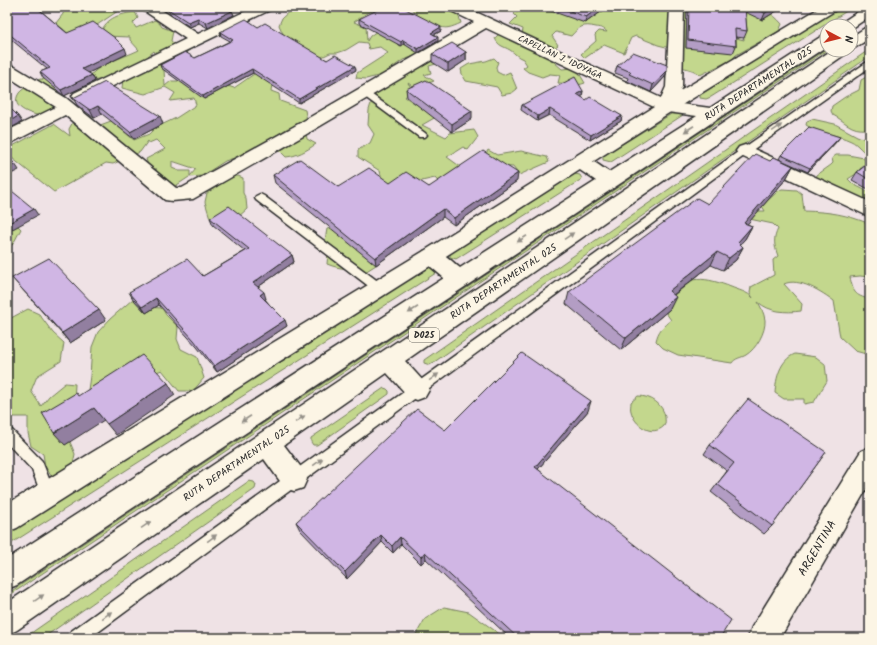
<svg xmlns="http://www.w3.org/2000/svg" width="877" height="645" font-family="Kalam,sans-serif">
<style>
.green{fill:#c3d78d;stroke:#77815c;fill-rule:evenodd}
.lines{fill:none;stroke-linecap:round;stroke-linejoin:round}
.service-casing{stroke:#2b2b2b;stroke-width:3}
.minor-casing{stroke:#2b2b2b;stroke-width:3}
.trunk-casing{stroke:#2b2b2b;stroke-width:3}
.service{fill:#fcf5e5;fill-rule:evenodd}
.minor{fill:#fcf5e5;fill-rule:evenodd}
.trunk{fill:#fcf5e5;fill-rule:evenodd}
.wall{fill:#b39dc4;stroke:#2b2b2b}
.shaded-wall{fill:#927fa0;stroke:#2b2b2b}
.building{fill:#d0b6e4;stroke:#2b2b2b}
.oneway{fill:#949088}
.labels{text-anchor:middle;stroke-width:4;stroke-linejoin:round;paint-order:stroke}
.far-street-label{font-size:9px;fill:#2b2b2b;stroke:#fcf5e5}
.shield{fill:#fcf5e5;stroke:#6a6863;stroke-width:1}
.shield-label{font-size:9px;font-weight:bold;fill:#2b2b2b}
.street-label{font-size:10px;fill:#2b2b2b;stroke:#fcf5e5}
.near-street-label{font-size:12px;fill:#2b2b2b;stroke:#fcf5e5}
</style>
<rect width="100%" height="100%" fill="#efe2e5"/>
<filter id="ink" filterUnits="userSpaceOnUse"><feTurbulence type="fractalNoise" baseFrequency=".025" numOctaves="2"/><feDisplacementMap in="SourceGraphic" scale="8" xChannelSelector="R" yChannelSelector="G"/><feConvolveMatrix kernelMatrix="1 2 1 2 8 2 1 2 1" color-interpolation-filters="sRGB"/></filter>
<g filter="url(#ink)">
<g class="green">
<polygon points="64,7 113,7 118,11 97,25 70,35 56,23 63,14"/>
<polygon points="294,7 382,7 367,13 354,22 366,27 367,41 370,36 377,31 424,53 403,60 382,75 366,79 356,78 357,73 388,53 380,47 369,49 367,43 359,42 346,50 337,53 330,53 318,59 283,34 279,25 282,18"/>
<path d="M409,7C427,7 456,0 461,23C440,33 443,25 425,21C419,20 412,20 406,20L417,14Z"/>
<path d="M524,7H687L686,48L732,37L744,40L742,18L721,15C748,7 761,0 782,24L779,31L736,55L731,60L700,75C694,69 686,69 679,66L670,48L658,45L636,36L631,38L624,53L604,45L585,58L581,54L596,41L595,35L599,31L607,32C604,28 601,28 596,27C583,24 580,26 571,36L556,32L552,36L558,45L546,55L562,69L573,68L579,73L585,83C575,87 569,83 558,83L560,75L550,74L542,77L528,72L523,68L527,65L523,59C517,57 515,53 510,50C503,46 498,46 495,38L501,32L522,35L523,29L510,24L517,17L514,14L519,9Z"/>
<polygon points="841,7 853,7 711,97 706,99 700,98 700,95"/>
<path d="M135,12L138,18L133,23L136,28L155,20L160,24L162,27L173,31L171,41L176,45L157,55L154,51L148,56L150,62L194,47C183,54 174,63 164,70L165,86L171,81C192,81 215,81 234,88L254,74L267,70L272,84L271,91L279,94L280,101L305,110L307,121L298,129L288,128L246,154L225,161L202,176L189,177L174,187L149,172L157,169L149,168L146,159L165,149L156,140L149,143L148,141L140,152L113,164L106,163L54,192L7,154V149L54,124L70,136L69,129L75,118L95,127L111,121L134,140L149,134L155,128L176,118L196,105L194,98L170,101L175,93L165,87L145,94L122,88L124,72H116L99,80L86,81C97,63 121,59 139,50L130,40V37L105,36L101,33C106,17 121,14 135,12ZM172,161L196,169L190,176V171H179L172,168Z"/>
<polygon points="827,48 827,50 7,597 7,594"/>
<polygon points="870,49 870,56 430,365 424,363 424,360"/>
<polygon points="494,58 498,62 496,67 497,72 503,75 510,72 517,89 512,93 502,95 497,87 466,81 462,74 461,69 469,64 486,61"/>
<polygon points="428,60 436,64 429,66 431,73 424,75 434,81 415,88 408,83 412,89 405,97 436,117 422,125 446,137 450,133 474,130 478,137 468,150 463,147 447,157 465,170 442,186 435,178 395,187 382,179 380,171 358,157 358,150 370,143 374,134 368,125 369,110 372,100 378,90"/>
<path d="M870,75V124L866,129C851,131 845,121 833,115L831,111L832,106L845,97L859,90L861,80Z"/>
<path d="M40,79L54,80L59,96V109L46,117C36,115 8,110 19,93C24,87 34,83 40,79Z"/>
<polygon points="676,111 682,113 683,115 611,162 603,160 603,156"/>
<path d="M812,119L835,124L857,136L870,141V156C862,152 858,144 851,141C837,134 819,134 806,125L807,121Z"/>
<path d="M306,133L307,139L316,144C306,151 297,156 286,157L280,151Z"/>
<polygon points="488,150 497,155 521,151 547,157 549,162 519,175 513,167 499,166 483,159"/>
<polygon points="836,155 848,155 864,158 865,163 856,174 848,179 853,184 870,193 870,196 867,198 870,204 816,182 816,177 817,175 831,165 833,163 832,158"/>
<polygon points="575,174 580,175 582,179 456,259 450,257 450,254"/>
<polygon points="238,176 243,178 243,193 246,199 247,209 237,218 210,218 205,202 207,193 218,186 226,177"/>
<path d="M782,189L797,190L802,194L804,211C831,212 845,214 870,224V277L860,276L850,277C853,291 854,296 870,299V355L855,351L840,337L834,301C822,292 799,277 784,284L802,304L801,311C786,313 769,312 758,302C761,307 764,313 765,320C766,332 756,349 746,355C741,358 735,358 732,363L678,355L663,348L656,341C658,331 663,326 671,320L666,313C667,308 669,303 672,298C684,272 708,278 731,287C738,290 748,292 753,298L750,293L751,287L774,275L773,260L778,256C774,245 773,239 778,229L773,224L740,217L751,211H765L762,206L778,191Z"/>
<polygon points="18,226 21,229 13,244 7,249 7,232"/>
<path d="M336,227L372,256L376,265L365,272C351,268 341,270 327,264L328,253L324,246L327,229Z"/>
<polygon points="430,267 433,267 437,271 436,273 7,546 7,532"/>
<polygon points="133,299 145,307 162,308 166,315 178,327 177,339 181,349 197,357 204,378 193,391 179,391 162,370 87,397 90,376 92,347 98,332 110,319"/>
<polygon points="28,309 39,314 53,333 64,343 61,361 37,376 31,391 41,406 49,396 65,383 75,384 74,402 65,445 70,442 75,454 72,468 53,479 45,466 43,454 31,446 28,433 28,417 7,417 7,313 11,318"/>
<path d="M795,354L816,357L825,364L827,381L814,402L804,404V399H784L775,393C776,378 780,360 795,354Z"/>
<polygon points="384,388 387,389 389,391 389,394 317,445 313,445 311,442 311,438"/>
<path d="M638,396C651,396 663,404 665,417C665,420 666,423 664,426C652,438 634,425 631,411C630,409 631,405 631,402Z"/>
<polygon points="249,481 254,482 256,485 255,489 43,638 24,638"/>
<polygon points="444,607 469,612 505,638 414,638 425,619"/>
</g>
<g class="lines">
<defs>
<g id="service">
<polygon points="870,60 870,67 748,153 90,638 68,638 70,632 742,149"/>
<polygon points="364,89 425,133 427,135 425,137 419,137 361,94 360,92"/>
<polygon points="260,194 264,196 383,285 385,288 383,291 379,292 375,291 256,200 255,198 256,196"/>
<polygon points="7,428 12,430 42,461 55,494 53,499 48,501 43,499 32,470 7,443"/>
</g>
<g id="minor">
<polygon points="141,7 157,7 198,34 254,7 272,7 270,10 86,99 80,101 74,99 72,96 74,93 186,39 143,10"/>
<polygon points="447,7 465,7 661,98 666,87 670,7 684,7 682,87 680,91 821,7 838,7 836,10 672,111 438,261 17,528 7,532 7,504 424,251 654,107 486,28 305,135 193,199 172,201 165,200 65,115 13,142 7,143 7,131 56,107 7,76 7,64 13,66 66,98 176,188 182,188 293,127 474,22 449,10"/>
<polygon points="745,145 870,202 870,217 739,155 736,151 739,147"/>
<polygon points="870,447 870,483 780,638 748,638 752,627 861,451"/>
</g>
<g id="trunk">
<polygon points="865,7 870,7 870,16 851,29 851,26 839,26 841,23"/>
<polygon points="870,27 870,38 856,47 851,49 851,37 865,28"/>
<path d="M827,35V46L17,585L7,589V559L444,278L424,261L421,256L424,251C439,246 449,259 460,268L596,181L574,166L571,162L574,158C587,154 598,165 609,172L697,116L660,111L658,107L660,103L666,102L710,108L822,36Z"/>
<polygon points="832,50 850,50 847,53 405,361 425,383 429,390 425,397 417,400 409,397 387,373 284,445 303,470 307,479 303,488 294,491 285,488 264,459 17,630 7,635 7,603"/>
</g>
</defs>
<use href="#service" class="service-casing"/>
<use href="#minor" class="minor-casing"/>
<use href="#trunk" class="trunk-casing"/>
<use href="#service" class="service"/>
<use href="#minor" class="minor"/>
<use href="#trunk" class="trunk"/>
</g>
<g class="wall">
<polygon points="7,7 41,11 67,33 127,54 88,73 92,75 95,81 64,96 43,78 40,72 47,69 8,37 7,37"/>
<polygon points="167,7 226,7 232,11 234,15 208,28 199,23 190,27 170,14 168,9 170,8"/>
<polygon points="540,7 608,7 585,23"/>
<polygon points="687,7 783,7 762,20 745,12 747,31 744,38 736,37 736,46 733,53 686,48"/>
<polygon points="359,19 441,31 434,35 438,41 418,53 404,44 401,46 359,23"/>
<polygon points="258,27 327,60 356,70 299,103 253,73 204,99 161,68 160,65 195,58 230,41 221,36 220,32"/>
<polygon points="466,52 466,60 448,72 432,62 432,54"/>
<polygon points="617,66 667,71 665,77 651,92 627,81 628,78 615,73"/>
<polygon points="406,89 472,119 452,132 407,97"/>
<polygon points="583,91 581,97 586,100 622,116 621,121 590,140 549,115 537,121 521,110 522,105"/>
<polygon points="73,98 163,124 134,139 102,114 94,118 77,105"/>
<polygon points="837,141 808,172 779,159 781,155"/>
<polygon points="770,161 793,166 786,179 747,224 752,226 745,239 740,244 743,247 736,260 723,270 711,265 674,295 670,309 621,350 566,304 569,292 708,204"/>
<polygon points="870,162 870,190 852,180 857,172"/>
<polygon points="273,175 338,187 390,183 429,187 517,181 454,225 443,217 376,265 275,183"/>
<polygon points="210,218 292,255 294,262 258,287 266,299 265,299 287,326 217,372 197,347 159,305 146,313 133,299 129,292 203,276 245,251 213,225"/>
<polygon points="12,278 106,320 70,343 21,288"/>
<polygon points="588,411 538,469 720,638 510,638 426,559 421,564 401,544 393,553 382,542 347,579 300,530 296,522 445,430"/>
<polygon points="710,445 826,452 772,526 764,534 711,492 727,471 704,454"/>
</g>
<g class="shaded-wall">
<polygon points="36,7 50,7 38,12"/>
<polygon points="600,7 608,7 585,23 586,17"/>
<polygon points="774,7 783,7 762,20 765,13"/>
<polygon points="232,11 234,15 208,28 206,23"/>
<polygon points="198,18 199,23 190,27 188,22"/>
<polygon points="441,27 441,31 431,36 431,33"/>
<polygon points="438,37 438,41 418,53 418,49"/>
<polygon points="403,40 404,44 401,46 401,42"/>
<polygon points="125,48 127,54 84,75 82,69"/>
<polygon points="466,52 466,60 448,72 448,64"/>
<polygon points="355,66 356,70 299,103 299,99"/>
<polygon points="252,69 253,73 204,99 203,96"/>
<polygon points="667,71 665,77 651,92 653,85"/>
<polygon points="92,75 95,81 64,96 61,90"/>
<polygon points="583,91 582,97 576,100 577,94"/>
<polygon points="98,106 102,114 94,118 90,110"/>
<polygon points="550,109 549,115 537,121 538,116"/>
<polygon points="472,111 472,119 452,132 452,124"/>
<polygon points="18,116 22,122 7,130 7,123"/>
<polygon points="160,116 163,124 134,139 130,132"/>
<polygon points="622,116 621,121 590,140 591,135"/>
<polygon points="840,137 837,141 808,172 810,168"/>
<polygon points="15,164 19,170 7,176 7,169"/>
<polygon points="793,166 786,179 738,235 744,223"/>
<polygon points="518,173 517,181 454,225 454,218"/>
<polygon points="34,209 38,215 7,232 7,224"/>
<polygon points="443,209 443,217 376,265 375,258"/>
<polygon points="752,226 745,239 731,254 738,242"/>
<polygon points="743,247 736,260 723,270 729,258"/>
<polygon points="717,252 711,265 663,303 669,291"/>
<polygon points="292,255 294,262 255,289 253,283"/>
<polygon points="264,292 266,299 262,301 260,295"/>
<polygon points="676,297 670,309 621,350 626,338"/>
<polygon points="156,298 159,305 146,313 142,307"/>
<polygon points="99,310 106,320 70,343 62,333"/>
<polygon points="285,320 287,326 217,372 214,366"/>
<polygon points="168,383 175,395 116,435 107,424"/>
<polygon points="591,401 588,411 533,475 535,467"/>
<polygon points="94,408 104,420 65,445 54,433"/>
<polygon points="7,490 10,496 7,498"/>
<polygon points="381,535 382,542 347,579 345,572"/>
<polygon points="400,537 401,544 393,553 392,546"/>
<polygon points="425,552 426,559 421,564 421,557"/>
</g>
<g class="building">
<polygon points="7,7 36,7 67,33 93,22 115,38 125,48 82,69 92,75 61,90 40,72 50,68 7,32"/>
<polygon points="173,7 226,7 232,11 206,23 198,18 188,22 168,9"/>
<polygon points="383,7 402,7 441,27 431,33 438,37 418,49 403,40 401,42 359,19"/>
<polygon points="559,7 600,7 586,17"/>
<polygon points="689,7 745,7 747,31 735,29 736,46 688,40"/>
<polygon points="753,7 774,7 765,13"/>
<polygon points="246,19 258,27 265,23 327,60 335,55 355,66 299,99 252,69 203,96 160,65 185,52 195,58 233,40 220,32"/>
<polygon points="452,43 466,52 448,64 432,54"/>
<polygon points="633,52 667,65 667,71 653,85 629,74 631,72 617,66"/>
<polygon points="575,77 583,91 577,94 586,100 590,97 622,116 591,135 550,109 538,116 522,105"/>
<polygon points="426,80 472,111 452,124 406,89"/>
<polygon points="105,82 160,116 130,132 98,106 90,110 73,98"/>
<polygon points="7,105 18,116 7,123"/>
<polygon points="809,127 840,137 810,168 781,155"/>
<polygon points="483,151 518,173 454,218 443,209 375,258 273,175 300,159 338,187 369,168 390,183 406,172 429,187"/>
<polygon points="755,154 770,161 774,157 793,166 744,223 752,226 738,242 743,247 729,258 717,252 669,291 676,297 626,338 569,292 697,198 708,204"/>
<polygon points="7,156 15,164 7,169"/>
<polygon points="870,162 870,180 857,172"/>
<polygon points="7,187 34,209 7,224 7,202 8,197 7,198"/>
<polygon points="229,206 292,255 253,283 264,292 260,295 285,320 214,366 194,340 156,298 142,307 129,292 187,259 203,276 249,249 210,218"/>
<polygon points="49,258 99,310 62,333 12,278"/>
<polygon points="522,353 591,401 535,467 731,620 720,638 518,638 425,552 421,557 400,537 392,546 381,535 345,572 296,522 417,409 445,430"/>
<polygon points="142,355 168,383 107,424 94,408 54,433 42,413 76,393 78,396"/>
<polygon points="748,399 826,452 772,526 717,484 734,463 710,445"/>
<polygon points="122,636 123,638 119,638"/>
</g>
<defs><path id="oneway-solid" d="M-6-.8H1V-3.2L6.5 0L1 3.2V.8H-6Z"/></defs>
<g class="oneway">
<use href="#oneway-solid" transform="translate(777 128) rotate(-35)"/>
<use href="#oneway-solid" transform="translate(689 129) rotate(147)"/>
<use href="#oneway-solid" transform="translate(569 236) rotate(-34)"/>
<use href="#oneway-solid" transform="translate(522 239) rotate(147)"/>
<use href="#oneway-solid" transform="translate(413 310) rotate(147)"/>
<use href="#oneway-solid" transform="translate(434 377) rotate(-36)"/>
<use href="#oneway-solid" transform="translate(246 419) rotate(147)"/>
<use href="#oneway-solid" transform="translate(300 419) rotate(-34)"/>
<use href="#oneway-solid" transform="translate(318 462) rotate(-36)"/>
<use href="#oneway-solid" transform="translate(146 525) rotate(-34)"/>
<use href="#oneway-solid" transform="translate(212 538) rotate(-36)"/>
<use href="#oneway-solid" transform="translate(39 598) rotate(-34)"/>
<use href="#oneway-solid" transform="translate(107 615) rotate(-36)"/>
</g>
</g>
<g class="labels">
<g class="far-street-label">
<text transform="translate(560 57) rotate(25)" y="3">CAPELLAN J. IDOYAGA</text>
</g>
<rect class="shield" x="409" y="328" width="30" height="14" rx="3"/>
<g class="shield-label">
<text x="424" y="338">D025</text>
</g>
<g class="street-label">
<text transform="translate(758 83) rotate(-33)" y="4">RUTA DEPARTAMENTAL 025</text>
<text transform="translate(503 281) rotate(-34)" y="4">RUTA DEPARTAMENTAL 025</text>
<text transform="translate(236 463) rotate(-34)" y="4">RUTA DEPARTAMENTAL 025</text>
</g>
<g class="near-street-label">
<text transform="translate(817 548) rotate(-59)" y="4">ARGENTINA</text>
</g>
</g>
<rect width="877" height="645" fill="none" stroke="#fcf5e5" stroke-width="24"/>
<rect x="12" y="12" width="853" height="621" fill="none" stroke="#2b2b2b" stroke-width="1.5" filter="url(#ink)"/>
<g transform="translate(839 38) rotate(97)"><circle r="19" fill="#fcf5e5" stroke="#a8a49b"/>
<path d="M0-3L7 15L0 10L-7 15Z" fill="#c8321e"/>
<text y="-6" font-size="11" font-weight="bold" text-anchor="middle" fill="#2b2b2b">N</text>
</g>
</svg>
